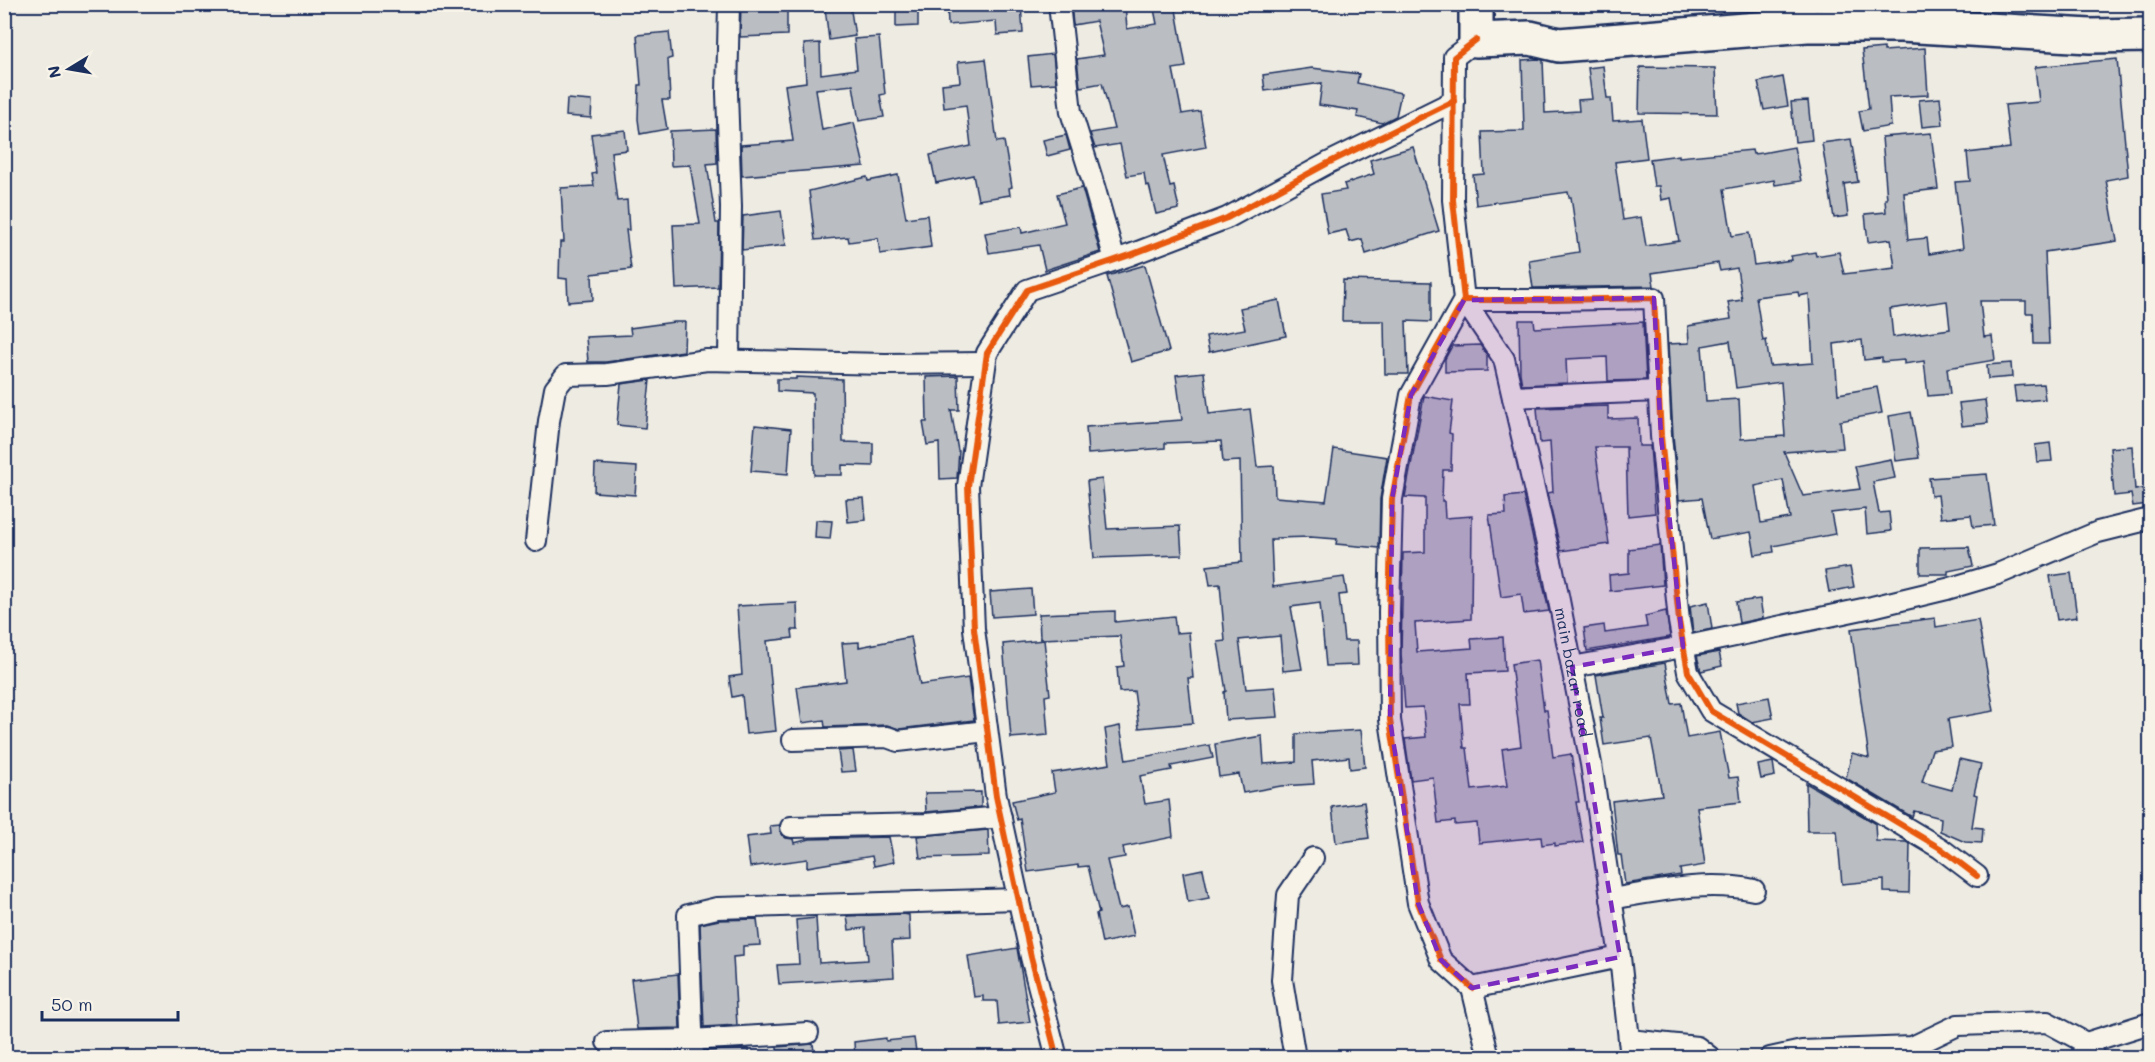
<svg xmlns="http://www.w3.org/2000/svg" width="2155" height="1062" font-family="Mali,sans-serif">
<style>
.building{fill:#babdc2;stroke:#1b2f5e;stroke-width:1.5;fill-rule:evenodd}
.lines{fill:none;stroke-linecap:round;stroke-linejoin:round}
.minor-casing{stroke:#1b2f5e;stroke-width:24}
.trunk-casing{stroke:#1b2f5e;stroke-width:38}
.minor{stroke:#f7f3e8;stroke-width:20}
.trunk{stroke:#f7f3e8;stroke-width:33}
.cycleway-casing{stroke:#f7f3e8;stroke-width:10}
.cycleway{stroke:#e8590c;stroke-width:6}
.marked{fill:#7b2cbf;fill-opacity:0.2;stroke:#7b2cbf;stroke-width:4.5;stroke-dasharray:12 8;stroke-linejoin:round}
.labels{text-anchor:middle;stroke-width:5;stroke-linejoin:round;paint-order:stroke}
.street-label{font-size:16px;fill:#1b2f5e;stroke:#f7f3e8}
</style>
<rect width="100%" height="100%" fill="#eeebe2"/>
<filter id="ink" filterUnits="userSpaceOnUse"><feTurbulence type="fractalNoise" baseFrequency=".0167" numOctaves="2"/><feDisplacementMap in="SourceGraphic" scale="12" xChannelSelector="R" yChannelSelector="G"/><feConvolveMatrix kernelMatrix="1 2 1 2 8 2 1 2 1" color-interpolation-filters="sRGB"/></filter>
<g filter="url(#ink)">
<g class="building">
<polygon points="741,4 787,4 787,35 740,37"/>
<polygon points="896,4 918,4 918,26 896,27"/>
<polygon points="947,4 1021,4 1023,33 997,35 996,21 948,25"/>
<polygon points="1071,4 1125,4 1127,29 1157,24 1153,4 1175,4 1186,67 1173,69 1182,114 1200,111 1206,147 1163,155 1170,187 1174,186 1179,209 1156,214 1149,185 1146,186 1144,173 1127,176 1120,144 1095,148 1090,133 1114,129 1102,83 1080,87 1077,59 1104,55 1096,21 1073,25"/>
<polygon points="850,5 855,36 829,40 825,8"/>
<polygon points="669,32 672,58 668,59 670,100 662,100 667,129 640,134 638,119 639,85 641,85 637,35"/>
<polygon points="879,37 885,94 880,95 884,117 859,121 853,85 816,89 822,130 854,123 864,166 742,176 741,145 793,141 785,85 806,82 804,44 820,43 821,74 857,69 854,39"/>
<polygon points="1884,48 1884,51 1925,48 1928,95 1889,97 1891,126 1863,131 1859,111 1869,109 1862,50"/>
<polygon points="1053,54 1056,83 1031,85 1028,57"/>
<polygon points="986,59 997,142 1004,141 1012,187 1009,188 1010,195 978,200 973,175 936,183 930,155 971,146 966,105 944,108 942,84 960,82 958,62"/>
<path d="M1538,59L1543,60L1545,113L1579,111L1578,100L1592,99L1588,68L1603,66L1607,98H1611L1613,121L1642,119L1647,158L1615,162L1623,220L1641,217L1646,246L1679,241L1671,198L1661,200L1659,186H1654L1650,159L1679,155V157L1752,150L1753,154L1762,153L1794,147L1801,181L1775,185L1774,180L1724,189L1732,236L1749,233L1754,265L1792,260L1791,256L1815,252L1816,256L1839,252L1844,274L1895,268L1891,239L1868,242L1865,214L1886,212L1885,199H1887L1882,137L1931,133L1938,189L1904,193L1908,240L1927,238L1929,254L1963,248L1955,182L1970,181L1967,153L2010,148L2005,105L2039,102L2035,67L2117,59L2128,176L2106,180L2117,241L2045,252L2049,344H2034L2033,313H2026V301H1980L1984,337L1992,336L1995,360L1947,368L1950,394L1928,396L1924,361L1904,364V360L1882,362V358L1864,360L1862,340L1834,344L1838,394L1877,387L1882,413L1840,421L1843,448L1784,452L1803,496L1860,489L1855,466L1891,459L1895,478L1873,482L1879,513L1889,512L1891,531L1867,534L1865,509L1831,513L1835,534L1773,546L1774,552L1755,555L1751,532L1710,539L1702,498L1679,500L1673,435L1668,344L1689,343L1688,326L1731,319L1728,302L1742,300L1737,268L1720,271L1718,263L1652,273L1654,286L1533,288L1529,260L1579,252L1571,197H1569L1568,192L1476,205L1473,175L1484,174L1482,132L1524,131L1522,60ZM1798,292L1799,296L1809,294L1813,363L1770,366L1766,340L1763,341L1756,297ZM1947,301L1950,329L1893,337L1890,309ZM1730,341L1736,388L1781,382L1785,436L1741,439L1739,399L1706,401L1702,346ZM1783,480L1790,518L1761,523L1755,486Z"/>
<polygon points="1640,67 1715,68 1717,114 1639,113"/>
<polygon points="1312,68 1359,74 1357,83 1401,93 1396,116 1382,123 1357,117 1358,111 1319,105 1322,83 1265,91 1263,75"/>
<polygon points="1783,77 1788,106 1764,110 1758,82"/>
<polygon points="1940,98 1943,125 1922,127 1919,100"/>
<polygon points="567,99 592,101 591,118 566,116"/>
<polygon points="1808,101 1812,140 1795,142 1791,102"/>
<polygon points="716,129 717,163 707,164 716,223 719,223 718,287 676,289 673,225 700,224 690,165 671,166 670,131"/>
<polygon points="625,130 627,150 611,152 617,201 627,200 629,230 626,230 631,269 592,274 593,300 568,302 567,279 559,278 560,242 564,242 561,188 594,186 592,174 596,173 591,134"/>
<polygon points="1066,135 1070,150 1047,156 1043,140"/>
<polygon points="1851,139 1858,182 1844,184 1848,216 1834,218 1822,143"/>
<polygon points="1413,147 1439,231 1366,254 1362,239 1350,242 1346,230 1328,234 1321,194 1346,190 1344,184 1374,174 1370,160"/>
<polygon points="898,175 906,218 927,215 931,247 880,254 878,238 849,242 848,237 815,240 809,191 867,177 868,181"/>
<polygon points="1082,188 1100,252 1045,270 1039,245 989,253 985,233 1021,227 1022,233 1065,223 1057,194"/>
<polygon points="781,211 786,245 742,250 743,216"/>
<polygon points="1145,265 1169,351 1131,362 1107,276"/>
<polygon points="1343,280 1431,282 1431,322 1406,321 1408,374 1385,374 1384,321 1342,321"/>
<polygon points="1279,300 1286,336 1209,352 1206,336 1245,329 1240,308"/>
<polygon points="1519,320 1534,320 1535,328 1643,322 1646,380 1608,381 1607,357 1566,359 1567,383 1522,385 1520,373"/>
<polygon points="674,322 685,322 684,351 606,362 588,362 586,337 631,335 630,328"/>
<polygon points="1480,345 1487,355 1487,371 1445,372 1445,359 1452,346"/>
<polygon points="2011,363 2012,377 1988,379 1987,365"/>
<polygon points="1204,372 1209,414 1250,409 1257,467 1274,466 1275,497 1326,501 1334,449 1387,457 1380,499 1379,548 1336,544 1337,539 1310,537 1276,538 1276,540 1271,540 1273,587 1344,577 1347,594 1339,595 1344,641 1357,641 1358,665 1326,666 1320,603 1291,607 1302,669 1283,671 1280,636 1239,640 1246,689 1275,687 1278,717 1226,720 1224,692 1226,691 1218,642 1225,641 1220,584 1210,585 1207,566 1242,562 1240,461 1223,462 1221,441 1165,443 1165,448 1088,454 1086,427 1182,420 1176,375"/>
<polygon points="958,376 959,410 951,410 958,451 959,451 957,478 940,479 939,443 927,445 923,422 927,422 926,377"/>
<polygon points="796,377 842,379 843,442 873,443 873,466 842,465 842,475 814,475 813,393 777,391 777,379 796,379"/>
<polygon points="650,380 645,428 617,425 621,384"/>
<polygon points="2043,384 2045,399 2016,402 2014,386"/>
<polygon points="1424,396 1453,401 1449,433 1452,434 1451,470 1443,470 1442,501 1444,501 1445,518 1472,516 1471,619 1415,623 1417,652 1472,648 1471,639 1503,637 1505,671 1468,673 1470,704 1460,704 1464,748 1467,748 1472,790 1507,786 1502,749 1521,746 1511,664 1537,660 1544,710 1547,710 1553,757 1571,754 1579,802 1576,802 1583,842 1555,846 1555,843 1542,845 1541,837 1479,843 1477,823 1455,825 1455,821 1438,823 1433,777 1411,780 1405,739 1426,737 1423,707 1405,708 1401,654 1403,553 1425,552 1425,498 1405,497"/>
<polygon points="1985,400 1988,423 1962,426 1959,403"/>
<polygon points="1608,406 1608,419 1638,418 1639,446 1650,446 1655,513 1628,516 1626,447 1595,447 1609,544 1561,551 1547,493 1553,492 1550,442 1540,443 1537,408"/>
<polygon points="1911,412 1919,458 1896,461 1889,416"/>
<polygon points="755,425 791,429 788,474 751,471"/>
<polygon points="2050,443 2052,461 2037,462 2035,445"/>
<polygon points="2132,446 2135,490 2146,488 2148,504 2133,506 2131,494 2114,496 2110,448"/>
<polygon points="595,464 637,467 635,495 594,492"/>
<polygon points="1987,474 1994,525 1973,527 1971,515 1941,518 1938,495 1931,496 1929,478"/>
<polygon points="1102,479 1107,529 1180,526 1182,555 1094,558 1087,481"/>
<polygon points="1523,495 1549,611 1524,614 1521,594 1501,597 1489,515 1506,514 1505,497"/>
<polygon points="864,498 866,520 848,522 846,499"/>
<polygon points="816,520 832,521 830,539 815,538"/>
<polygon points="1660,545 1663,585 1610,591 1609,575 1629,573 1629,549"/>
<polygon points="1969,547 1973,566 1948,571 1948,574 1920,574 1920,548"/>
<polygon points="1850,567 1854,587 1829,592 1825,571"/>
<polygon points="2071,573 2077,617 2057,620 2050,576"/>
<polygon points="1031,589 1033,614 992,617 990,592"/>
<polygon points="1760,599 1763,618 1739,623 1736,602"/>
<polygon points="1708,602 1712,629 1693,633 1690,606"/>
<polygon points="797,603 798,630 792,630 793,638 767,641 776,731 746,734 742,695 732,697 729,677 742,675 737,606"/>
<polygon points="1115,611 1115,622 1174,616 1176,633 1189,632 1193,678 1188,678 1193,723 1139,728 1134,691 1119,692 1117,667 1124,666 1120,636 1040,639 1039,614"/>
<polygon points="1666,611 1670,637 1587,651 1584,628 1604,625 1605,633 1647,627 1645,616"/>
<polygon points="1935,618 1936,627 1978,620 1994,711 1948,719 1952,747 1932,750 1922,782 1952,790 1959,759 1981,764 1974,794 1977,795 1972,827 1983,828 1982,843 1965,842 1940,831 1941,818 1914,811 1912,817 1846,778 1852,753 1869,758 1851,629"/>
<polygon points="911,637 920,685 968,678 974,720 899,729 887,725 825,727 824,720 802,723 797,687 846,681 842,643 859,642 859,647"/>
<polygon points="1044,640 1050,695 1045,696 1048,735 1011,738 1003,644"/>
<polygon points="1719,652 1722,666 1701,671 1697,656"/>
<polygon points="1665,663 1672,704 1681,703 1687,738 1720,732 1729,778 1738,777 1741,802 1697,807 1705,865 1680,869 1681,875 1625,884 1621,855 1618,855 1612,801 1662,795 1651,738 1604,745 1600,718 1603,718 1596,675"/>
<polygon points="1769,697 1773,718 1752,722 1738,713 1736,703"/>
<polygon points="1120,726 1126,760 1210,745 1213,758 1171,766 1172,770 1140,776 1145,804 1169,800 1173,837 1123,847 1125,857 1107,860 1119,909 1128,907 1134,936 1102,943 1096,914 1099,913 1088,866 1078,867 1078,865 1028,872 1020,819 1017,820 1012,801 1055,792 1052,773 1110,764 1105,729"/>
<polygon points="1361,730 1365,767 1350,769 1349,757 1312,761 1314,784 1281,786 1243,793 1239,774 1219,777 1215,744 1262,736 1264,764 1296,762 1296,734"/>
<polygon points="853,750 856,771 841,772 838,751"/>
<polygon points="1773,762 1775,776 1761,779 1758,765"/>
<polygon points="1806,783 1875,823 1876,841 1906,842 1910,844 1909,893 1884,892 1884,880 1842,884 1837,831 1807,831"/>
<polygon points="981,792 981,807 926,812 925,793"/>
<polygon points="1364,802 1369,838 1336,843 1332,807"/>
<polygon points="780,825 781,834 786,838 793,839 794,843 810,839 889,837 894,862 874,866 872,856 807,867 807,859 750,867 746,837 771,834 770,826"/>
<polygon points="988,830 989,856 920,858 917,836"/>
<polygon points="1203,869 1209,898 1188,902 1183,873"/>
<polygon points="903,914 909,915 910,940 892,941 894,977 779,984 777,965 799,964 796,920 816,918 819,963 868,960 865,928 849,930 847,916"/>
<polygon points="757,919 760,945 743,946 743,956 733,957 737,1025 704,1027 700,924 719,920"/>
<polygon points="1017,948 1030,1022 999,1025 997,1001 983,1001 983,996 974,997 968,956"/>
<polygon points="678,974 680,1028 637,1029 631,979"/>
<polygon points="886,1038 886,1041 914,1038 917,1058 855,1058 854,1042"/>
<polygon points="813,1044 815,1058 778,1058 777,1047"/>
<polygon points="749,1049 749,1058 705,1058 705,1051"/>
</g>
<g class="lines">
<defs>
<g id="minor">
<polyline points="1059,4 1071,112 1092,179 1115,260"/>
<polyline points="1464,300 1553,300 1654,298 1661,436 1679,621 1688,672 1711,711 1940,848 1977,876"/>
<path id="s1" d="M1464,300L1504,359L1553,570L1591,764L1620,957L1631,1058"/>
<polyline points="729,360 731,207 727,93 729,4"/>
<polyline points="1513,397 1659,391"/>
<polyline points="536,541 549,421 555,389 566,375 607,374 707,360 885,364 985,363"/>
<polyline points="1572,667 1683,647 1872,607 1947,589 1998,574 2098,532 2150,519"/>
<polyline points="793,740 887,737 898,741 987,731"/>
<polyline points="791,827 926,824 1001,817"/>
<path d="M1611,899C1659,891 1706,880 1754,890"/>
<polyline points="1472,988 1441,960 1418,903 1390,720 1389,612 1392,499 1411,395 1464,300 1453,200 1454,57 1476,40"/>
<polyline points="1629,1040 1697,1047 1711,1058"/>
<polyline points="607,1042 691,1040 808,1033"/>
<polyline points="693,1058 688,915 717,908 1019,899"/>
<polyline points="1057,1058 1031,957 996,796 974,629 968,486 987,353 1027,290 1130,255 1227,218 1328,163 1454,101"/>
<polyline points="1295,1058 1282,980 1288,895 1313,858"/>
<polyline points="1489,1058 1472,988 1620,957"/>
<polyline points="1770,1058 1802,1051 1912,1047 1958,1025 2047,1022 2086,1043 2150,1023"/>
<polyline points="2081,1058 2086,1043 2095,1058"/>
</g>
<polyline id="trunk" points="1476,4 1476,40 1530,38 1559,45 1807,25 1901,25 2090,36 2150,35"/>
</defs>
<use href="#minor" class="minor-casing"/>
<use href="#trunk" class="trunk-casing"/>
<use href="#minor" class="minor"/>
<use href="#trunk" class="trunk"/>
<defs>
<g id="cycleway">
<polyline points="1464,300 1553,300 1654,298 1661,436 1679,621 1688,672 1711,711 1940,848 1977,876"/>
<polyline points="1472,988 1441,960 1418,903 1390,720 1389,612 1392,499 1411,395 1464,300 1453,200 1454,57 1476,40"/>
<polyline points="1057,1058 1031,957 996,796 974,629 968,486 987,353 1027,290 1130,255 1227,218 1328,163 1454,101"/>
</g>
</defs>
<use href="#cycleway" class="cycleway-casing"/>
<use href="#cycleway" class="cycleway"/>
</g>
</g>
<path class="marked" d="M1654,298L1661,436L1683,647L1572,667L1620,957L1472,988L1441,960L1418,903L1390,720L1392,499L1411,395L1464,300Z"/>
<g class="labels">
<g class="street-label">
<text dy="6" stroke="none"><textPath href="#s1" startOffset="392">main bazar road</textPath></text>
</g>
</g>
<rect width="2155" height="1062" fill="none" stroke="#f7f3e8" stroke-width="24"/>
<rect x="12" y="12" width="2131" height="1038" fill="none" stroke="#1b2f5e" stroke-width="2" filter="url(#ink)"/>
<g transform="translate(69 69) rotate(259)" stroke="#f7f3e8" stroke-width="4.5" paint-order="stroke">
<path d="M0-4.5L10 22L0 15L-10 22Z" fill="#1b2f5e"/>
<text y="-9" font-size="16" font-weight="bold" text-anchor="middle" fill="#1b2f5e">N</text>
</g>
<path d="M42 1011v9h136v-9" fill="none" stroke="#1b2f5e" stroke-width="3"/>
<text x="51" y="1011" font-size="18" fill="#1b2f5e" stroke="#f7f3e8" stroke-width="4.5" paint-order="stroke">50 m</text>
</svg>
